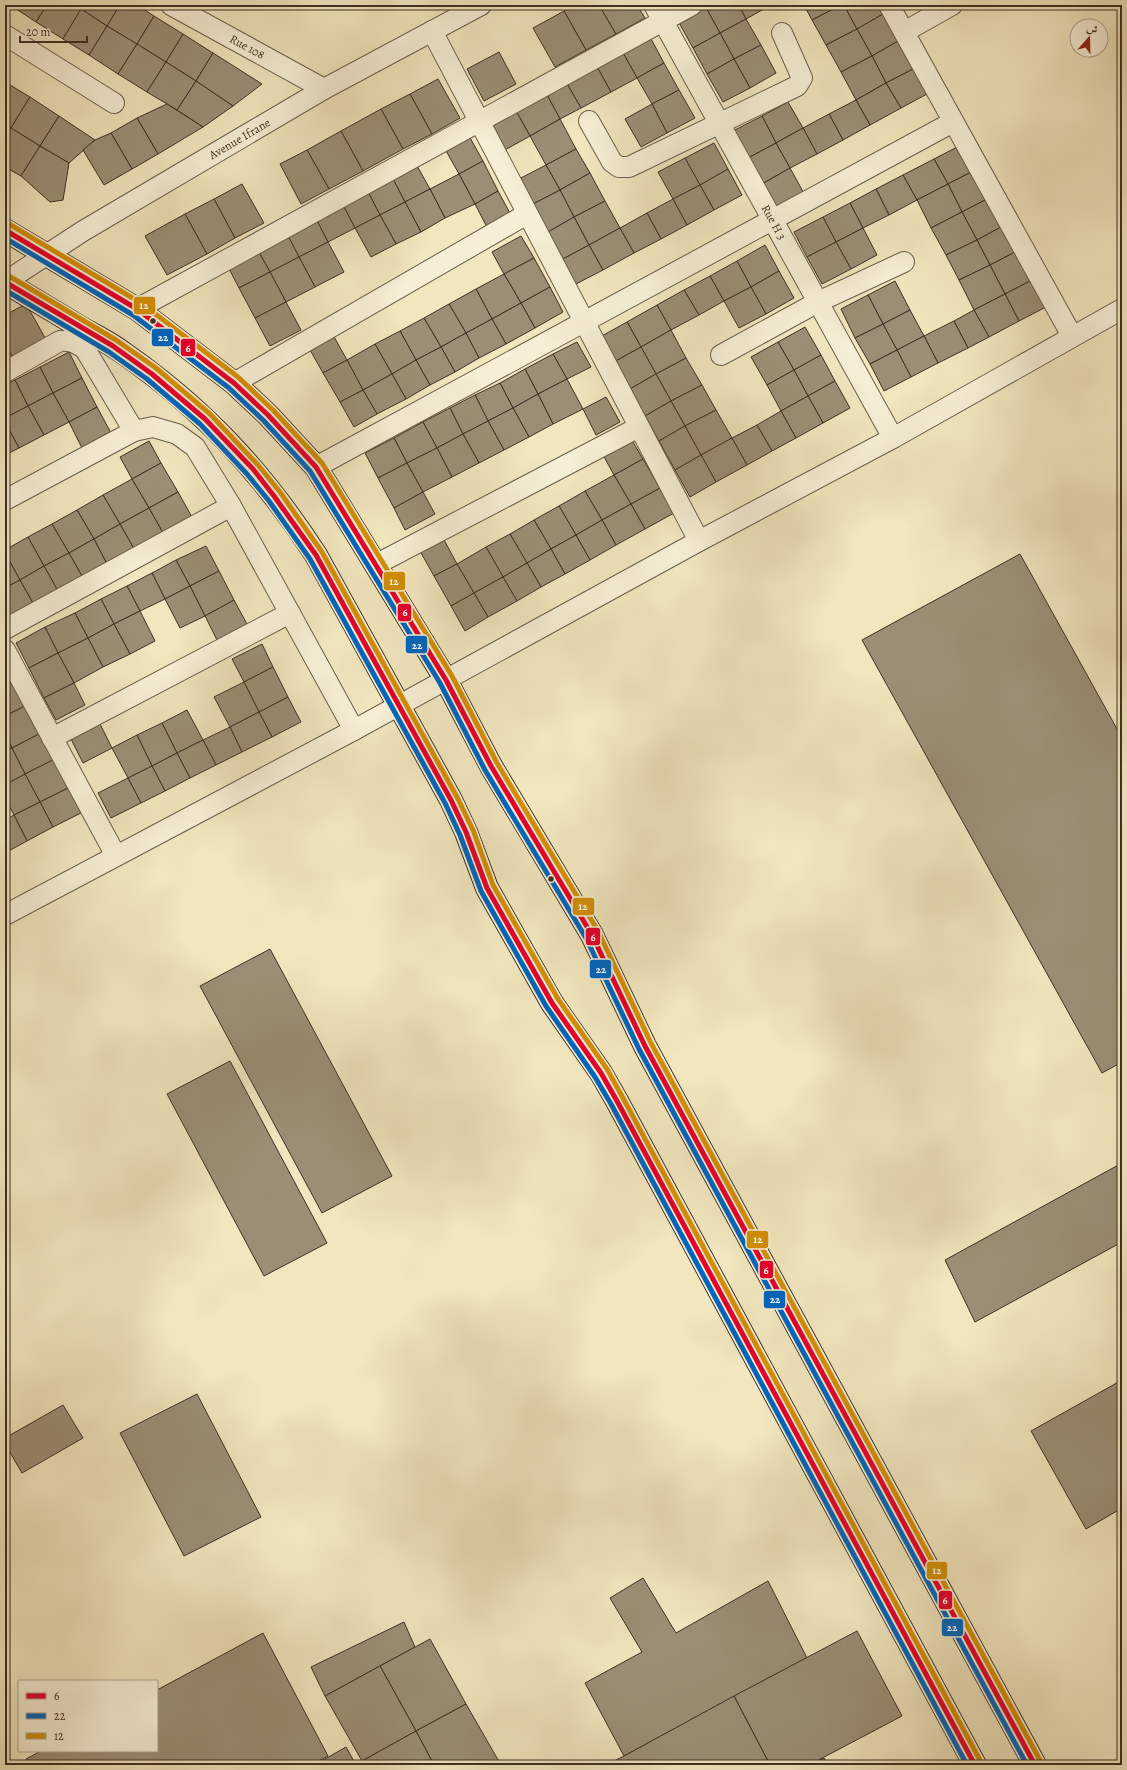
<svg xmlns="http://www.w3.org/2000/svg" width="1127" height="1770" font-family="Alegreya,Amiri,serif">
<style>
.building{fill:#9a8f75;stroke:#3c3025}
.lines{fill:none;stroke-linecap:round;stroke-linejoin:round}
.street-casing{stroke:#695e4b;stroke-width:22}
.secondary-casing{stroke:#3c3025;stroke-width:24}
.street{stroke:#f6efd5;stroke-width:20}
.secondary{stroke:#f6efd5;stroke-width:22}
.bus-1-casing{stroke:#f6efd5;stroke-width:8}
.bus-2-casing{stroke:#f6efd5;stroke-width:8}
.bus-3-casing{stroke:#f6efd5;stroke-width:8}
.bus-1{stroke:#e4002b;stroke-width:5}
.bus-2{stroke:#0065bd;stroke-width:5}
.bus-3{stroke:#d28e07;stroke-width:5}
.bus-dot{fill:#3c3025;stroke:#f6efd5;stroke-width:1.5}
.labels{text-anchor:middle;stroke-width:3;stroke-linejoin:round;paint-order:stroke}
.street-label{font-size:12px;fill:#3c3025;stroke:#f6efd5}
.line-badge{stroke:#f6efd5;stroke-width:1.5}
.badge-label{font-size:11px;text-anchor:middle;font-weight:bold;fill:#fff}
</style>
<rect width="100%" height="100%" fill="#f1e6be"/>
<filter id="stains"><feTurbulence type="fractalNoise" baseFrequency=".005" numOctaves="4"/><feColorMatrix values="0 0 0 0 .2 0 0 0 0 .09 0 0 0 0 .02 0 0 0 .5 -.17"/></filter>
<radialGradient id="worn" r=".72"><stop offset=".6" stop-color="#630" stop-opacity="0"/><stop offset="1" stop-color="#630" stop-opacity=".3"/></radialGradient>
<g class="building">
<polygon points="10,5 47,5 36,22"/>
<polygon points="47,5 74,5 81,9 63,39 36,22"/>
<polygon points="74,5 84,5 81,9"/>
<polygon points="84,5 120,5 107,26 81,9"/>
<polygon points="120,5 137,5 154,16 137,44 107,26"/>
<polygon points="575,5 599,5 616,34 586,50 564,11"/>
<polygon points="599,5 637,5 645,18 616,34"/>
<polygon points="707,5 739,5 746,19 720,33 705,6"/>
<polygon points="739,5 771,5 746,19"/>
<polygon points="804,5 841,5 812,20"/>
<polygon points="841,5 844,5 857,29 826,45 812,20"/>
<polygon points="844,5 878,5 883,14 857,29"/>
<polygon points="705,6 720,33 693,48 678,21"/>
<polygon points="81,9 107,26 89,55 63,39"/>
<polygon points="564,11 586,50 555,67 533,28"/>
<polygon points="883,14 898,41 872,56 857,29"/>
<polygon points="154,16 183,34 166,62 137,44"/>
<polygon points="746,19 761,45 734,59 720,33"/>
<polygon points="107,26 137,44 118,74 89,55"/>
<polygon points="857,29 872,56 841,72 826,45"/>
<polygon points="720,33 734,59 707,74 693,48"/>
<polygon points="183,34 213,53 196,81 166,62"/>
<polygon points="650,37 664,63 637,78 622,51"/>
<polygon points="898,41 913,69 886,83 872,56"/>
<polygon points="137,44 166,62 147,92 118,74"/>
<polygon points="761,45 776,73 750,88 734,59"/>
<polygon points="622,51 637,78 611,92 596,65"/>
<polygon points="499,52 516,84 484,101 467,69"/>
<polygon points="213,53 262,84 233,106 196,81"/>
<polygon points="872,56 886,83 856,100 841,72"/>
<polygon points="734,59 750,88 723,102 707,74"/>
<polygon points="166,62 196,81 177,110 147,92"/>
<polygon points="664,63 679,90 652,104 637,78"/>
<polygon points="596,65 611,92 581,108 566,82"/>
<polygon points="913,69 927,94 901,108 886,83"/>
<polygon points="438,79 460,118 432,134 410,94"/>
<polygon points="196,81 233,106 203,127 177,110"/>
<polygon points="5,82 30,97 11,128 5,124"/>
<polygon points="566,82 581,108 560,119 546,93"/>
<polygon points="886,83 901,108 870,125 856,100"/>
<polygon points="679,90 695,118 667,133 652,104"/>
<polygon points="546,93 560,119 530,136 515,109"/>
<polygon points="410,94 432,134 403,149 381,109"/>
<polygon points="30,97 59,116 40,146 11,128"/>
<polygon points="856,100 870,125 843,140 829,114"/>
<polygon points="788,102 803,128 776,143 762,116"/>
<polygon points="167,104 203,127 158,154 137,118"/>
<polygon points="652,104 667,133 641,147 625,119"/>
<polygon points="381,109 403,149 363,171 341,131"/>
<polygon points="515,109 530,136 503,151 489,123"/>
<polygon points="829,114 843,140 817,154 803,128"/>
<polygon points="59,116 95,140 69,163 40,146"/>
<polygon points="762,116 776,143 748,158 733,131"/>
<polygon points="137,118 158,154 132,169 111,133"/>
<polygon points="560,119 576,149 546,165 530,136"/>
<polygon points="5,124 11,128 5,137"/>
<polygon points="11,128 40,146 21,176 5,167 5,137"/>
<polygon points="803,128 817,154 790,168 776,143"/>
<polygon points="341,131 363,171 329,189 307,150"/>
<polygon points="111,133 132,169 104,185 83,150 95,140"/>
<polygon points="469,136 483,161 459,174 445,149"/>
<polygon points="714,143 728,169 700,185 685,158"/>
<polygon points="776,143 790,168 762,184 748,158"/>
<polygon points="961,145 975,170 948,184 934,159"/>
<polygon points="40,146 69,163 63,200 50,202 21,176"/>
<polygon points="576,149 590,173 560,190 546,165"/>
<polygon points="307,150 329,189 301,204 280,164"/>
<polygon points="685,158 700,185 673,199 658,172"/>
<polygon points="934,159 948,184 917,200 903,175"/>
<polygon points="483,161 498,191 475,204 459,174"/>
<polygon points="416,164 430,189 405,202 392,177"/>
<polygon points="546,165 560,190 533,204 519,179"/>
<polygon points="790,168 806,197 778,213 762,184"/>
<polygon points="728,169 742,195 714,210 700,185"/>
<polygon points="975,170 989,198 962,212 948,184"/>
<polygon points="590,173 605,201 574,217 560,190"/>
<polygon points="459,174 475,204 445,218 430,189"/>
<polygon points="903,175 917,200 889,215 876,189"/>
<polygon points="392,177 405,202 380,215 367,190"/>
<polygon points="242,184 264,223 235,238 214,199"/>
<polygon points="948,184 962,212 931,228 917,200"/>
<polygon points="700,185 714,210 687,225 673,199"/>
<polygon points="430,189 445,218 421,232 405,202"/>
<polygon points="876,189 889,215 863,228 850,203"/>
<polygon points="367,190 380,215 355,228 342,203"/>
<polygon points="560,190 574,217 548,232 533,204"/>
<polygon points="498,191 512,217 488,229 475,204"/>
<polygon points="989,198 1003,226 977,240 962,212"/>
<polygon points="214,199 235,238 207,254 185,214"/>
<polygon points="673,199 687,225 661,239 647,213"/>
<polygon points="605,201 620,228 589,245 574,217"/>
<polygon points="405,202 421,232 396,244 380,215"/>
<polygon points="342,203 355,228 328,242 315,217"/>
<polygon points="850,203 863,228 836,242 823,217"/>
<polygon points="962,212 977,240 946,255 931,228"/>
<polygon points="647,213 661,239 634,253 620,228"/>
<polygon points="185,214 207,254 167,275 145,236"/>
<polygon points="380,215 396,244 371,257 355,228"/>
<polygon points="315,217 328,242 299,257 286,232"/>
<polygon points="574,217 589,245 563,259 548,232"/>
<polygon points="823,217 836,242 807,257 794,232"/>
<polygon points="1003,226 1017,251 990,265 977,240"/>
<polygon points="620,228 634,253 603,270 589,245"/>
<polygon points="863,228 877,255 851,269 836,242"/>
<polygon points="286,232 299,257 270,272 256,247"/>
<polygon points="521,236 534,258 504,274 492,252"/>
<polygon points="977,240 990,265 959,280 946,255"/>
<polygon points="328,242 344,272 315,287 299,257"/>
<polygon points="836,242 851,269 822,284 807,257"/>
<polygon points="589,245 603,270 576,284 563,259"/>
<polygon points="765,245 779,271 751,287 737,261"/>
<polygon points="256,247 270,272 239,288 226,263"/>
<polygon points="1017,251 1032,280 1005,294 990,265"/>
<polygon points="299,257 315,287 286,302 270,272"/>
<polygon points="534,258 550,287 521,303 504,274"/>
<polygon points="737,261 751,287 724,301 710,276"/>
<polygon points="990,265 1005,294 974,310 959,280"/>
<polygon points="779,271 794,298 766,314 751,287"/>
<polygon points="270,272 286,302 255,318 239,288"/>
<polygon points="504,274 521,303 492,319 476,289"/>
<polygon points="710,276 724,301 699,315 684,290"/>
<polygon points="1032,280 1046,307 1019,321 1005,294"/>
<polygon points="895,281 910,310 883,324 868,295"/>
<polygon points="550,287 563,312 535,328 521,303"/>
<polygon points="751,287 766,314 739,328 724,301"/>
<polygon points="476,289 492,319 466,333 449,304"/>
<polygon points="684,290 699,315 671,330 657,305"/>
<polygon points="1005,294 1019,321 989,337 974,310"/>
<polygon points="868,295 883,324 855,338 841,309"/>
<polygon points="286,302 301,330 270,346 255,318"/>
<polygon points="521,303 535,328 506,344 492,319"/>
<polygon points="26,304 48,343 15,361 5,344 5,315"/>
<polygon points="449,304 466,333 441,347 424,318"/>
<polygon points="657,305 671,330 641,347 627,322"/>
<polygon points="910,310 924,336 897,350 883,324"/>
<polygon points="974,310 989,337 968,348 954,321"/>
<polygon points="424,318 441,347 416,360 400,331"/>
<polygon points="492,319 506,344 479,358 466,333"/>
<polygon points="954,321 968,348 938,363 924,336"/>
<polygon points="627,322 641,347 614,362 600,337"/>
<polygon points="883,324 897,350 870,364 855,338"/>
<polygon points="805,327 821,355 794,370 778,342"/>
<polygon points="671,330 686,358 656,374 641,347"/>
<polygon points="400,331 416,360 392,374 375,344"/>
<polygon points="466,333 479,358 455,372 441,347"/>
<polygon points="333,335 347,360 323,373 309,348"/>
<polygon points="924,336 938,363 911,377 897,350"/>
<polygon points="577,342 591,367 567,379 553,354"/>
<polygon points="778,342 794,370 767,385 751,357"/>
<polygon points="5,344 15,361 5,367"/>
<polygon points="375,344 392,374 363,390 347,360"/>
<polygon points="441,347 455,372 430,385 416,360"/>
<polygon points="641,347 656,374 630,389 614,362"/>
<polygon points="897,350 911,377 884,391 870,364"/>
<polygon points="69,352 82,378 53,393 40,367"/>
<polygon points="553,354 567,379 538,394 525,369"/>
<polygon points="821,355 835,381 808,396 794,370"/>
<polygon points="686,358 702,385 671,401 656,374"/>
<polygon points="347,360 363,390 340,402 323,373"/>
<polygon points="416,360 430,385 406,399 392,374"/>
<polygon points="40,367 53,393 28,406 15,380"/>
<polygon points="525,369 538,394 513,408 500,383"/>
<polygon points="794,370 808,396 781,411 767,385"/>
<polygon points="392,374 406,399 377,414 363,390"/>
<polygon points="656,374 671,401 645,416 630,389"/>
<polygon points="82,378 97,407 69,422 53,393"/>
<polygon points="567,379 583,409 553,424 538,394"/>
<polygon points="15,380 28,406 5,418 5,385"/>
<polygon points="835,381 850,408 823,423 808,396"/>
<polygon points="500,383 513,408 488,421 475,395"/>
<polygon points="702,385 716,410 685,426 671,401"/>
<polygon points="363,390 377,414 354,427 340,402"/>
<polygon points="53,393 69,422 44,435 28,406"/>
<polygon points="538,394 553,424 529,437 513,408"/>
<polygon points="475,395 488,421 463,434 450,408"/>
<polygon points="808,396 823,423 796,438 781,411"/>
<polygon points="606,397 620,422 596,435 583,409"/>
<polygon points="671,401 685,426 659,441 645,416"/>
<polygon points="28,406 44,435 19,448 5,422 5,418"/>
<polygon points="97,407 111,433 82,448 69,422"/>
<polygon points="450,408 463,434 437,448 423,422"/>
<polygon points="513,408 529,437 504,450 488,421"/>
<polygon points="716,410 732,438 701,455 685,426"/>
<polygon points="781,411 796,438 772,451 757,425"/>
<polygon points="488,421 504,450 479,463 463,434"/>
<polygon points="5,422 19,448 5,455"/>
<polygon points="423,422 437,448 407,463 394,438"/>
<polygon points="757,425 772,451 747,465 732,438"/>
<polygon points="685,426 701,455 675,470 659,441"/>
<polygon points="463,434 479,463 452,477 437,448"/>
<polygon points="630,437 643,459 614,475 602,453"/>
<polygon points="394,438 407,463 378,478 365,453"/>
<polygon points="732,438 747,465 716,482 701,455"/>
<polygon points="149,441 161,463 132,479 120,457"/>
<polygon points="437,448 452,477 423,492 407,463"/>
<polygon points="701,455 716,482 690,497 675,470"/>
<polygon points="643,459 660,488 631,504 614,475"/>
<polygon points="161,463 178,492 149,508 132,479"/>
<polygon points="407,463 423,492 394,508 378,478"/>
<polygon points="614,475 631,504 602,520 585,491"/>
<polygon points="132,479 149,508 120,524 103,495"/>
<polygon points="660,488 674,513 645,529 631,504"/>
<polygon points="585,491 602,520 576,535 559,506"/>
<polygon points="178,492 192,517 163,533 149,508"/>
<polygon points="423,492 435,514 405,530 394,508"/>
<polygon points="103,495 120,524 94,539 77,510"/>
<polygon points="631,504 645,529 616,545 602,520"/>
<polygon points="559,506 576,535 551,549 534,520"/>
<polygon points="149,508 163,533 134,549 120,524"/>
<polygon points="77,510 94,539 69,553 52,524"/>
<polygon points="534,520 551,549 527,563 510,534"/>
<polygon points="602,520 616,545 590,560 576,535"/>
<polygon points="52,524 69,553 44,566 28,537"/>
<polygon points="120,524 134,549 107,564 94,539"/>
<polygon points="510,534 527,563 503,577 486,547"/>
<polygon points="576,535 590,560 565,574 551,549"/>
<polygon points="28,537 44,566 20,580 5,553 5,550"/>
<polygon points="443,538 457,564 434,576 420,551"/>
<polygon points="94,539 107,564 83,578 69,553"/>
<polygon points="206,546 219,571 190,586 176,560"/>
<polygon points="486,547 503,577 474,593 457,564"/>
<polygon points="551,549 565,574 541,587 527,563"/>
<polygon points="5,553 20,580 5,588"/>
<polygon points="69,553 83,578 58,591 44,566"/>
<polygon points="1020,554 1122,738 1122,1062 1102,1073 862,640"/>
<polygon points="176,560 190,586 165,599 152,573"/>
<polygon points="527,563 541,587 517,601 503,577"/>
<polygon points="457,564 474,593 451,606 434,576"/>
<polygon points="44,566 58,591 34,605 20,580"/>
<polygon points="219,571 234,600 205,616 190,586"/>
<polygon points="152,573 165,599 140,611 127,586"/>
<polygon points="503,577 517,601 488,617 474,593"/>
<polygon points="20,580 34,605 5,620 5,588"/>
<polygon points="127,586 140,611 114,624 101,599"/>
<polygon points="190,586 205,616 180,628 165,599"/>
<polygon points="474,593 488,617 465,631 451,606"/>
<polygon points="101,599 114,624 88,638 75,613"/>
<polygon points="234,600 248,626 218,642 205,616"/>
<polygon points="140,611 155,641 130,654 114,624"/>
<polygon points="75,613 88,638 58,653 45,627"/>
<polygon points="114,624 130,654 103,667 88,638"/>
<polygon points="45,627 58,653 29,668 16,643"/>
<polygon points="88,638 103,667 74,683 58,653"/>
<polygon points="262,644 273,667 244,682 232,659"/>
<polygon points="58,653 74,683 44,698 29,668"/>
<polygon points="273,667 288,697 259,712 244,682"/>
<polygon points="5,668 11,678 5,681"/>
<polygon points="11,678 25,706 5,716 5,681"/>
<polygon points="244,682 259,712 230,727 214,697"/>
<polygon points="74,683 85,705 56,720 44,698"/>
<polygon points="288,697 301,722 272,737 259,712"/>
<polygon points="25,706 39,734 12,748 5,734 5,716"/>
<polygon points="187,710 203,740 177,753 162,723"/>
<polygon points="259,712 272,737 242,752 230,727"/>
<polygon points="99,722 112,748 83,763 70,737"/>
<polygon points="162,723 177,753 152,766 137,735"/>
<polygon points="230,727 242,752 216,765 203,740"/>
<polygon points="5,734 12,748 5,751"/>
<polygon points="39,734 53,760 25,774 12,748"/>
<polygon points="137,735 152,766 128,778 112,748"/>
<polygon points="203,740 216,765 190,778 177,753"/>
<polygon points="12,748 25,774 5,785 5,751"/>
<polygon points="177,753 190,778 165,791 152,766"/>
<polygon points="53,760 68,788 40,802 25,774"/>
<polygon points="152,766 165,791 141,803 128,778"/>
<polygon points="25,774 40,802 14,815 5,798 5,785"/>
<polygon points="128,778 141,803 111,818 98,793"/>
<polygon points="68,788 81,813 53,827 40,802"/>
<polygon points="40,802 53,827 27,841 14,815"/>
<polygon points="14,815 27,841 5,853 5,820"/>
<polygon points="270,949 392,1176 322,1213 200,986"/>
<polygon points="230,1061 327,1243 264,1276 167,1094"/>
<polygon points="1122,1163 1122,1242 975,1322 945,1260"/>
<polygon points="1122,1380 1122,1508 1086,1529 1031,1431"/>
<polygon points="197,1394 261,1517 184,1556 120,1433"/>
<polygon points="63,1405 83,1438 22,1473 5,1444 5,1438"/>
<polygon points="643,1578 676,1633 768,1581 807,1658 624,1756 585,1683 642,1652 610,1598"/>
<polygon points="404,1622 415,1647 325,1696 311,1667"/>
<polygon points="857,1631 902,1716 809,1765 770,1765 734,1696"/>
<polygon points="263,1633 328,1756 311,1765 29,1765 26,1759 41,1751 157,1751 157,1690"/>
<polygon points="430,1639 466,1704 416,1731 380,1666"/>
<polygon points="380,1666 416,1731 362,1761 325,1696"/>
<polygon points="734,1696 770,1765 606,1765 624,1756"/>
<polygon points="466,1704 501,1765 434,1765 416,1731"/>
<polygon points="416,1731 434,1765 364,1765 362,1761"/>
<polygon points="346,1747 356,1765 319,1765 318,1763"/>
<polygon points="824,1758 828,1765 809,1765"/>
</g>
<g class="lines">
<defs>
<g id="street">
<path id="s1" d="M171,5L324,89"/>
<path id="s2" d="M654,5L893,438"/>
<polyline points="889,5 1072,336"/>
<polyline points="432,31 699,541"/>
<polyline points="904,32 952,5"/>
<polyline points="5,35 114,103"/>
<polyline points="589,121 612,162 619,167 629,167 797,86 802,78 782,33"/>
<path id="s3" d="M5,282L83,231L324,89L481,5"/>
<polyline points="137,309 692,5"/>
<polyline points="721,355 818,302 904,262"/>
<path d="M5,372L60,341C71,340 76,343 85,349L134,431L5,500"/>
<polyline points="234,383 527,214"/>
<polyline points="134,431 153,427 177,434 195,447 231,506 354,730"/>
<polyline points="316,467 953,122"/>
<polyline points="375,565 639,427"/>
<polyline points="5,629 231,506"/>
<polyline points="5,650 116,856"/>
<polyline points="52,738 290,613"/>
<polyline points="5,915 354,730 699,541 893,438 1122,309"/>
</g>
<g id="secondary">
<polyline points="5,230 137,309 234,383 268,415 316,467 446,680 491,766 592,935 645,1046 1035,1765"/>
<path d="M5,282C31,298 57,313 83,329C96,336 110,343 122,352C204,409 262,472 316,555L451,800L466,832L487,888L552,1003L601,1073L617,1101L975,1765"/>
</g>
</defs>
<use href="#street" class="street-casing"/>
<use href="#secondary" class="secondary-casing"/>
<use href="#street" class="street"/>
<use href="#secondary" class="secondary"/>
<defs>
<g id="bus-1">
<polyline points="5,230 137,309 234,383 268,415 316,467 446,680 491,766 592,935 645,1046 1035,1765"/>
<polyline points="5,282 113,346 152,374 205,419 253,469 274,496 316,555 451,800 466,832 487,888 552,1003 601,1073 617,1101 975,1765"/>
</g>
<g id="bus-2">
<polyline points="5,238 133,315 229,388 263,420 310,471 440,683 485,770 586,938 639,1049 1027,1765"/>
<polyline points="5,290 109,352 147,379 200,424 247,474 269,501 310,559 445,803 460,835 481,891 546,1006 595,1077 611,1104 967,1765"/>
</g>
<g id="bus-3">
<polyline points="9,224 141,303 238,377 273,410 322,463 452,676 497,763 598,931 651,1043 1041,1762"/>
<polyline points="9,276 116,340 156,368 210,414 258,465 280,492 322,552 457,797 473,830 493,885 558,999 607,1069 623,1098 981,1762"/>
</g>
</defs>
<use href="#bus-1" class="bus-1-casing"/>
<use href="#bus-2" class="bus-2-casing"/>
<use href="#bus-3" class="bus-3-casing"/>
<use href="#bus-1" class="bus-1"/>
<use href="#bus-2" class="bus-2"/>
<use href="#bus-3" class="bus-3"/>
</g>
<g class="bus-dot">
<circle cx="153" cy="321" r="3.5"/>
<circle cx="551" cy="879" r="3.5"/>
</g>
<g class="labels">
<g class="street-label">
<text dy="4" stroke="none"><textPath href="#s1" startOffset="87">Rue 108</textPath></text>
<text dy="4" stroke="none"><textPath href="#s3" startOffset="275">Avenue Ifrane</textPath></text>
<text dy="4" stroke="none"><textPath href="#s2" startOffset="248">Rue H 3</textPath></text>
</g>
</g>
<g class="line-badge">
<rect x="133" y="296" width="23" height="19" rx="4" fill="#d28e07"/>
<rect x="151" y="328" width="23" height="19" rx="4" fill="#0065bd"/>
<rect x="180" y="338" width="16" height="19" rx="4" fill="#e4002b"/>
<rect x="383" y="571" width="23" height="20" rx="4" fill="#d28e07"/>
<rect x="397" y="603" width="15" height="19" rx="4" fill="#e4002b"/>
<rect x="405" y="635" width="23" height="19" rx="4" fill="#0065bd"/>
<rect x="572" y="897" width="23" height="19" rx="4" fill="#d28e07"/>
<rect x="585" y="927" width="16" height="19" rx="4" fill="#e4002b"/>
<rect x="589" y="959" width="23" height="20" rx="4" fill="#0065bd"/>
<rect x="746" y="1230" width="23" height="19" rx="4" fill="#d28e07"/>
<rect x="759" y="1260" width="15" height="19" rx="4" fill="#e4002b"/>
<rect x="763" y="1290" width="23" height="19" rx="4" fill="#0065bd"/>
<rect x="926" y="1561" width="22" height="19" rx="4" fill="#d28e07"/>
<rect x="938" y="1590" width="15" height="20" rx="4" fill="#e4002b"/>
<rect x="941" y="1618" width="23" height="19" rx="4" fill="#0065bd"/>
</g>
<g class="badge-label">
<text x="144" y="309">12</text>
<text x="163" y="341">22</text>
<text x="188" y="352">6</text>
<text x="394" y="585">12</text>
<text x="405" y="616">6</text>
<text x="417" y="649">22</text>
<text x="583" y="910">12</text>
<text x="593" y="941">6</text>
<text x="601" y="973">22</text>
<text x="758" y="1243">12</text>
<text x="766" y="1274">6</text>
<text x="775" y="1303">22</text>
<text x="937" y="1574">12</text>
<text x="945" y="1604">6</text>
<text x="952" y="1631">22</text>
</g>
<rect width="1127" height="1770" fill="none" stroke="#f1e6be" stroke-width="20"/>
<rect x="6" y="6" width="1115" height="1758" fill="none" stroke="#3c3025" stroke-width="2"/>
<rect x="10" y="10" width="1107" height="1750" fill="none" stroke="#3c3025"/>
<rect x="18" y="1680" width="140" height="72" fill="#f6efd5" stroke="#aca38f"/>
<rect x="26" y="1693" width="20" height="6" fill="#e4002b" stroke="#aca38f"/>
<text x="54" y="1700" font-size="12" fill="#3c3025">6</text>
<rect x="26" y="1713" width="20" height="6" fill="#0065bd" stroke="#aca38f"/>
<text x="54" y="1720" font-size="12" fill="#3c3025">22</text>
<rect x="26" y="1733" width="20" height="6" fill="#d28e07" stroke="#aca38f"/>
<text x="54" y="1740" font-size="12" fill="#3c3025">12</text>
<g transform="translate(1089 38) rotate(20)"><circle r="19" fill="#f6efd5" stroke="#aca38f"/>
<path d="M0-3L7 15L0 10L-7 15Z" fill="#8f2418"/>
<text y="-6" font-size="11" font-weight="bold" text-anchor="middle" fill="#3c3025">ش</text>
</g>
<path d="M20 36v6h67v-6" fill="none" stroke="#3c3025" stroke-width="2"/>
<text x="26" y="36" font-size="12" fill="#3c3025" stroke="#f6efd5" stroke-width="3" paint-order="stroke">20 m</text>
<rect width="100%" height="100%" filter="url(#stains)"/>
<rect width="100%" height="100%" fill="url(#worn)"/>
</svg>
